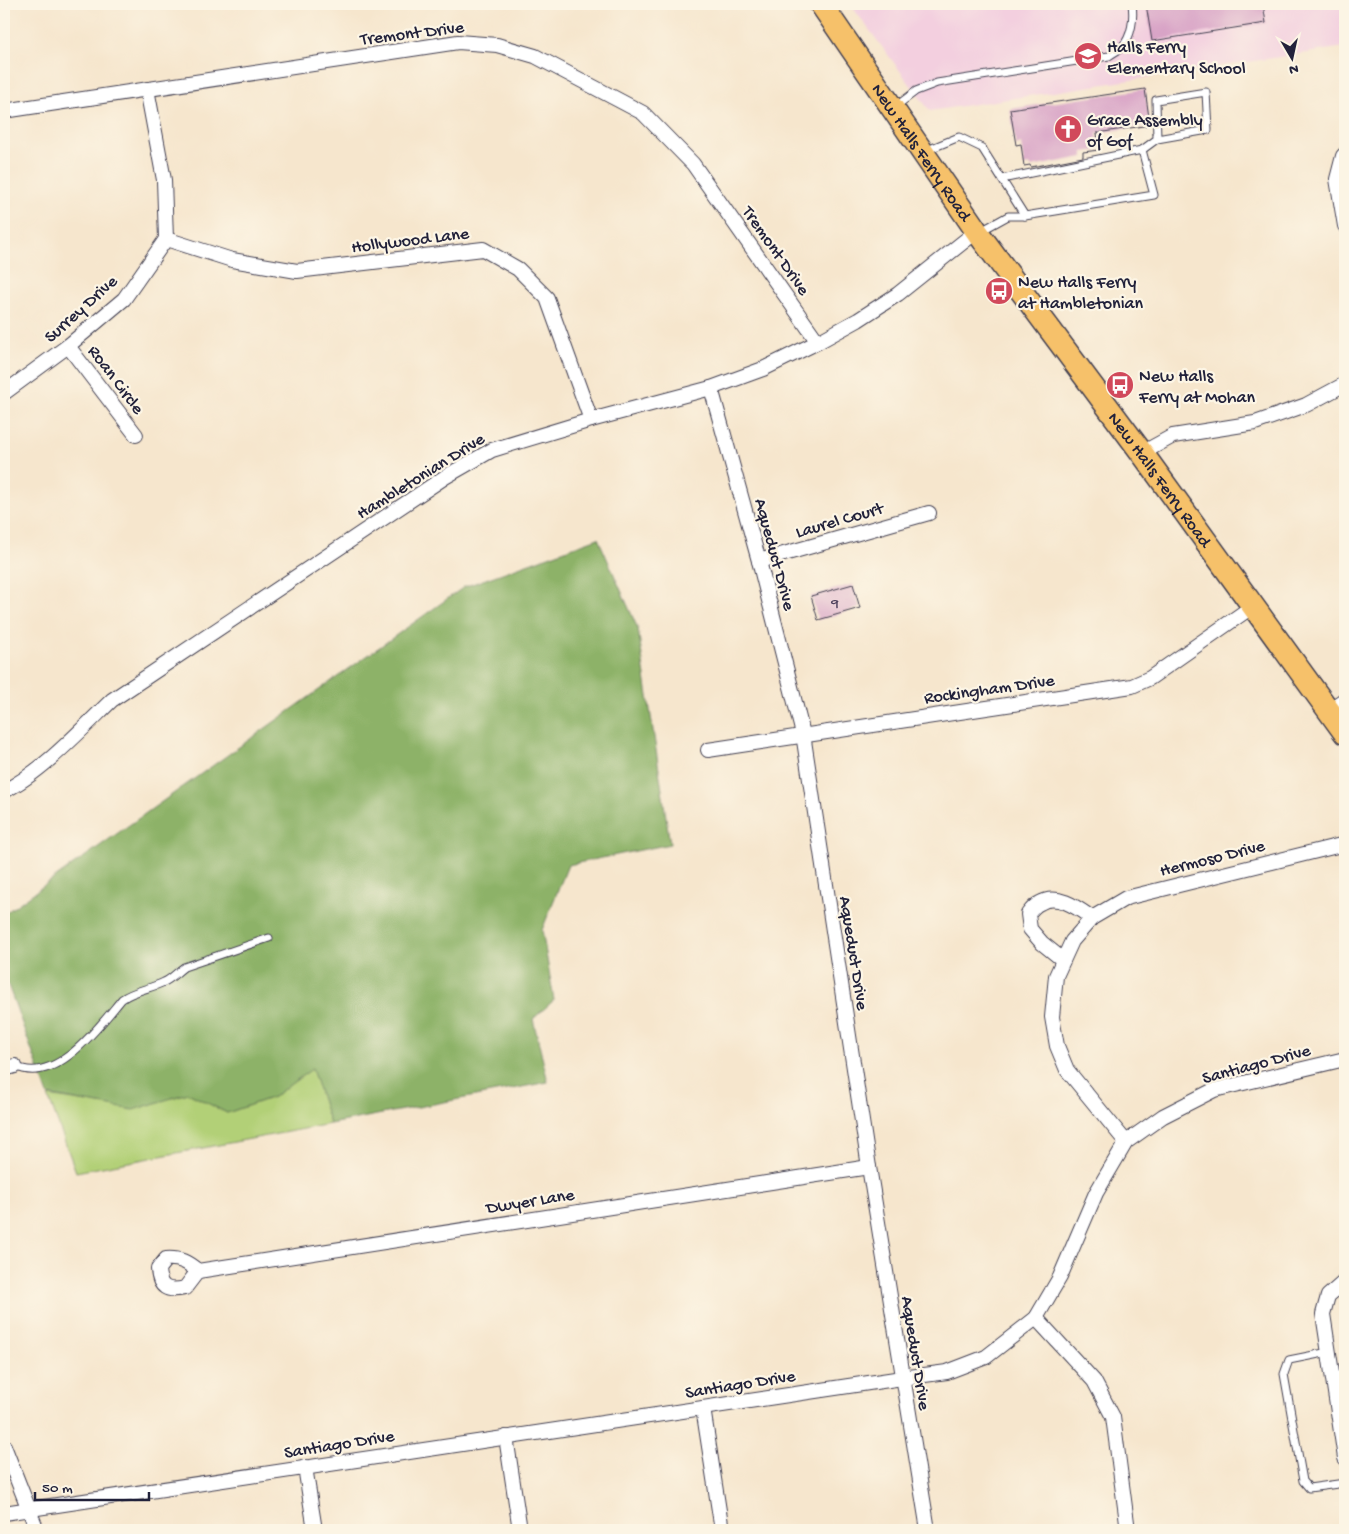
<svg xmlns="http://www.w3.org/2000/svg" width="1349" height="1534" font-family="'Gochi Hand',sans-serif">
<style>
.built{fill:#f3cfdf}
.green{fill:#b2d077;stroke:#6a7959}
.forest{fill:#8db268;stroke:#586a52}
.building{fill:#d8a3c6}
.lines{fill:none;stroke-linecap:round;stroke-linejoin:round}
.lane-casing{stroke:#423f51;stroke-width:9}
.street-casing{stroke:#423f51;stroke-width:16}
.primary-casing{stroke:#423f51;stroke-width:25}
.lane{stroke:#fff;stroke-width:7}
.street{stroke:#fff;stroke-width:14}
.primary{stroke:#f6c16b;stroke-width:22}
.labels{text-anchor:middle;stroke-width:4.5;stroke-linejoin:round;paint-order:stroke}
.number-label{font-size:15px;fill:#50425e}
.street-label{font-size:18px;fill:#22223b;stroke:#fcf5e5}
.poi-label{font-size:18px;fill:#22223b;stroke:#fcf5e5;text-anchor:start}
</style>
<rect width="100%" height="100%" fill="#fcf5e5"/>
<filter id="ink" filterUnits="userSpaceOnUse"><feTurbulence type="fractalNoise" baseFrequency=".02" numOctaves="2"/><feDisplacementMap in="SourceGraphic" scale="10" xChannelSelector="R" yChannelSelector="G"/><feConvolveMatrix kernelMatrix="1 2 1 2 8 2 1 2 1" color-interpolation-filters="sRGB"/></filter>
<filter id="wash" filterUnits="userSpaceOnUse"><feTurbulence type="fractalNoise" baseFrequency=".0096" numOctaves="4" result="noise"/><feDisplacementMap in="SourceGraphic" scale="20" xChannelSelector="R" yChannelSelector="G"/><feGaussianBlur stdDeviation="1.12" result="paint"/><feColorMatrix in="noise" values="0 0 0 0 0 0 0 0 0 0 0 0 0 0 0 0 0 1.4 0 .05"/><feComposite in="paint" operator="in"/></filter>
<g filter="url(#wash)">
<rect width="100%" height="100%" fill="#f6e6cd"/>
<polygon class="built" points="850,4 1345,4 1345,47 930,111"/>
<polygon class="green" points="312,1068 330,1124 76,1172 48,1096 133,1109 188,1093 227,1113 273,1097"/>
<polygon class="forest" points="598,538 638,629 670,844 568,865 542,930 554,1000 533,1019 548,1082 330,1124 312,1069 273,1097 227,1113 188,1093 133,1110 48,1095 4,974 4,914 464,587"/>
<g id="blocks">
<g class="building">
<polygon points="1146,4 1263,4 1266,23 1152,41"/>
<polygon points="1145,89 1150,125 1097,133 1099,150 1083,152 1083,157 1042,165 1031,167 1030,165 1024,166 1021,144 1016,145 1010,109"/>
<polygon points="853,584 860,608 818,620 811,596"/>
</g>
</g>
</g>
<g filter="url(#ink)">
<use href="#blocks" fill-opacity="0" stroke="#423f51" stroke-width="1"/>
<g class="lines">
<defs>
<g id="lane">
<path d="M895,107L916,91L937,83L1109,56C1113,53 1119,50 1122,47C1132,36 1134,18 1132,4"/>
<polyline points="1142,150 1157,139 1208,130 1206,92 1156,100 1157,139"/>
<polyline points="925,151 959,137 982,148 1025,216"/>
<polyline points="981,231 1008,216 1025,216 1154,195 1142,150 1002,179"/>
<path d="M15,1066C56,1087 100,1025 122,999C135,990 150,989 164,982C171,979 177,972 184,967L269,938"/>
<polyline points="1329,1352 1289,1360 1284,1374 1303,1481 1309,1488 1345,1483"/>
<polyline points="1333,1380 1345,1379"/>
</g>
<g id="street">
<polyline points="4,111 458,42 497,45 535,56 643,113 693,164 818,342"/>
<polyline points="1345,154 1343,156 1337,179 1345,226"/>
<polyline points="166,239 232,260 297,271 483,249 518,269 547,298 591,420"/>
<polyline points="68,346 136,435"/>
<polyline points="711,388 759,561 803,734 869,1167 928,1530"/>
<polyline points="4,393 68,346 124,299 166,239 164,180 147,89"/>
<polyline points="1142,453 1173,436 1255,423 1306,405 1345,384"/>
<polyline points="759,561 929,513"/>
<polyline points="1329,710 1345,699"/>
<polyline points="708,750 1132,686 1150,678 1253,606"/>
<path d="M4,791C41,773 82,729 112,700L445,477L492,450L591,420L711,388L763,369L818,342L858,320L898,294L977,231"/>
<path d="M1063,960L1042,943L1030,929L1028,914C1031,910 1035,905 1040,903C1057,892 1079,909 1092,918"/>
<polyline points="4,1069 15,1066"/>
<polyline points="1126,1142 1067,1070 1057,1046 1052,1017 1056,976 1072,941 1092,918 1126,898 1345,844"/>
<path d="M198,1271C187,1262 180,1258 166,1259L158,1269C159,1288 167,1292 185,1288L198,1271L869,1167"/>
<polyline points="1345,1281 1328,1296 1323,1314 1345,1458"/>
<polyline points="1036,1318 1094,1381 1113,1417 1128,1530"/>
<polyline points="703,1408 722,1530"/>
<polyline points="506,1437 520,1530"/>
<polyline points="4,1446 37,1530"/>
<polyline points="305,1467 315,1530"/>
<polyline points="4,1513 902,1378 947,1372 986,1357 1036,1318 1060,1277 1096,1193 1126,1142 1163,1116 1214,1090 1345,1059"/>
</g>
<g id="primary">
<path id="s1" d="M821,4L978,233L1142,453L1345,733"/>
</g>
</defs>
<use href="#lane" class="lane-casing"/>
<use href="#street" class="street-casing"/>
<use href="#primary" class="primary-casing"/>
<use href="#lane" class="lane"/>
<use href="#street" class="street"/>
<use href="#primary" class="primary"/>
</g>
</g>
<defs>
<symbol id="school-disc" viewBox="-11 -11 22 22"><circle r="9.5" fill="#d1495b" stroke="#fcf5e5"/><path d="M0-5L7-2L0 1L-7-2ZM-4 1L0 2.5L4 1V4Q0 6-4 4Z" fill="#fff"/></symbol>
<symbol id="church-disc" viewBox="-11 -11 22 22"><circle r="9.5" fill="#d1495b" stroke="#fcf5e5"/><path d="M-1.2-6h2.4v3.5h3.3v2.4h-3.3V6h-2.4V-.1h-3.3v-2.4h3.3Z" fill="#fff"/></symbol>
<symbol id="bus-disc" viewBox="-11 -11 22 22"><circle r="9.5" fill="#d1495b" stroke="#fcf5e5"/><path d="M-5-6H5V4H4V6H2V4H-2V6H-4V4H-5ZM-3.5-4V0h7V-4ZM-3.5 1.2v1.5H-2V1.2ZM2 1.2v1.5H3.5V1.2Z" fill="#fff"/></symbol>
</defs>
<g fill-rule="evenodd">
<use href="#school-disc" x="1072" y="40" width="32" height="32"/>
<use href="#church-disc" x="1052" y="113" width="32" height="32"/>
<use href="#bus-disc" x="983" y="275" width="32" height="32"/>
<use href="#bus-disc" x="1104" y="369" width="32" height="32"/>
</g>
<g class="labels">
<g class="number-label">
<text x="835" y="607">9</text>
</g>
<g class="street-label">
<text transform="translate(412 32) rotate(-7)" y="6">Tremont Drive</text>
<text dy="6" stroke="none"><textPath href="#s1" startOffset="179">New Halls Ferry Road</textPath></text>
<text transform="translate(410 239) rotate(-7)" y="6">Hollywood Lane</text>
<text transform="translate(777 250) rotate(55)" y="6">Tremont Drive</text>
<text transform="translate(80 308) rotate(-42)" y="6">Surrey Drive</text>
<text transform="translate(117 379) rotate(53)" y="6">Roan Circle</text>
<text transform="translate(420 475) rotate(-32)" y="6">Hambletonian Drive</text>
<text dy="6" stroke="none"><textPath href="#s1" startOffset="584">New Halls Ferry Road</textPath></text>
<text transform="translate(839 519) rotate(-16)" y="6">Laurel Court</text>
<text transform="translate(776 554) rotate(75)" y="6">Aqueduct Drive</text>
<text transform="translate(989 688) rotate(-8)" y="6">Rockingham Drive</text>
<text transform="translate(1212 857) rotate(-14)" y="6">Hermoso Drive</text>
<text transform="translate(855 953) rotate(81)" y="6">Aqueduct Drive</text>
<text transform="translate(1256 1063) rotate(-15)" y="6">Santiago Drive</text>
<text transform="translate(530 1200) rotate(-9)" y="6">Dwyer Lane</text>
<text transform="translate(917 1353) rotate(81)" y="6">Aqueduct Drive</text>
<text transform="translate(740 1383) rotate(-9)" y="6">Santiago Drive</text>
<text transform="translate(339 1443) rotate(-9)" y="6">Santiago Drive</text>
</g>
<g class="poi-label">
<text x="1107" y="52">Halls Ferry<tspan x="1107" dy="21">Elementary School</tspan></text>
<text x="1087" y="125">Grace Assembly<tspan x="1087" dy="21">of Gof</tspan></text>
<text x="1018" y="287">New Halls Ferry<tspan x="1018" dy="21">at Hambletonian</tspan></text>
<text x="1139" y="381">New Halls<tspan x="1139" dy="21">Ferry at Mohan</tspan></text>
</g>
</g>
<rect width="1349" height="1534" fill="none" stroke="#fcf5e5" stroke-width="20"/>
<g transform="translate(1292 58) rotate(171)" stroke="#fcf5e5" stroke-width="4" paint-order="stroke">
<path d="M0-4L9 19L0 12L-9 19Z" fill="#22223b"/>
<text y="-8" font-size="14" font-weight="bold" text-anchor="middle" fill="#22223b">N</text>
</g>
<path d="M35 1492v8h114v-8" fill="none" stroke="#22223b" stroke-width="2.5"/>
<text x="42" y="1492" font-size="15" fill="#22223b" stroke="#fcf5e5" stroke-width="4" paint-order="stroke">50 m</text>
</svg>
